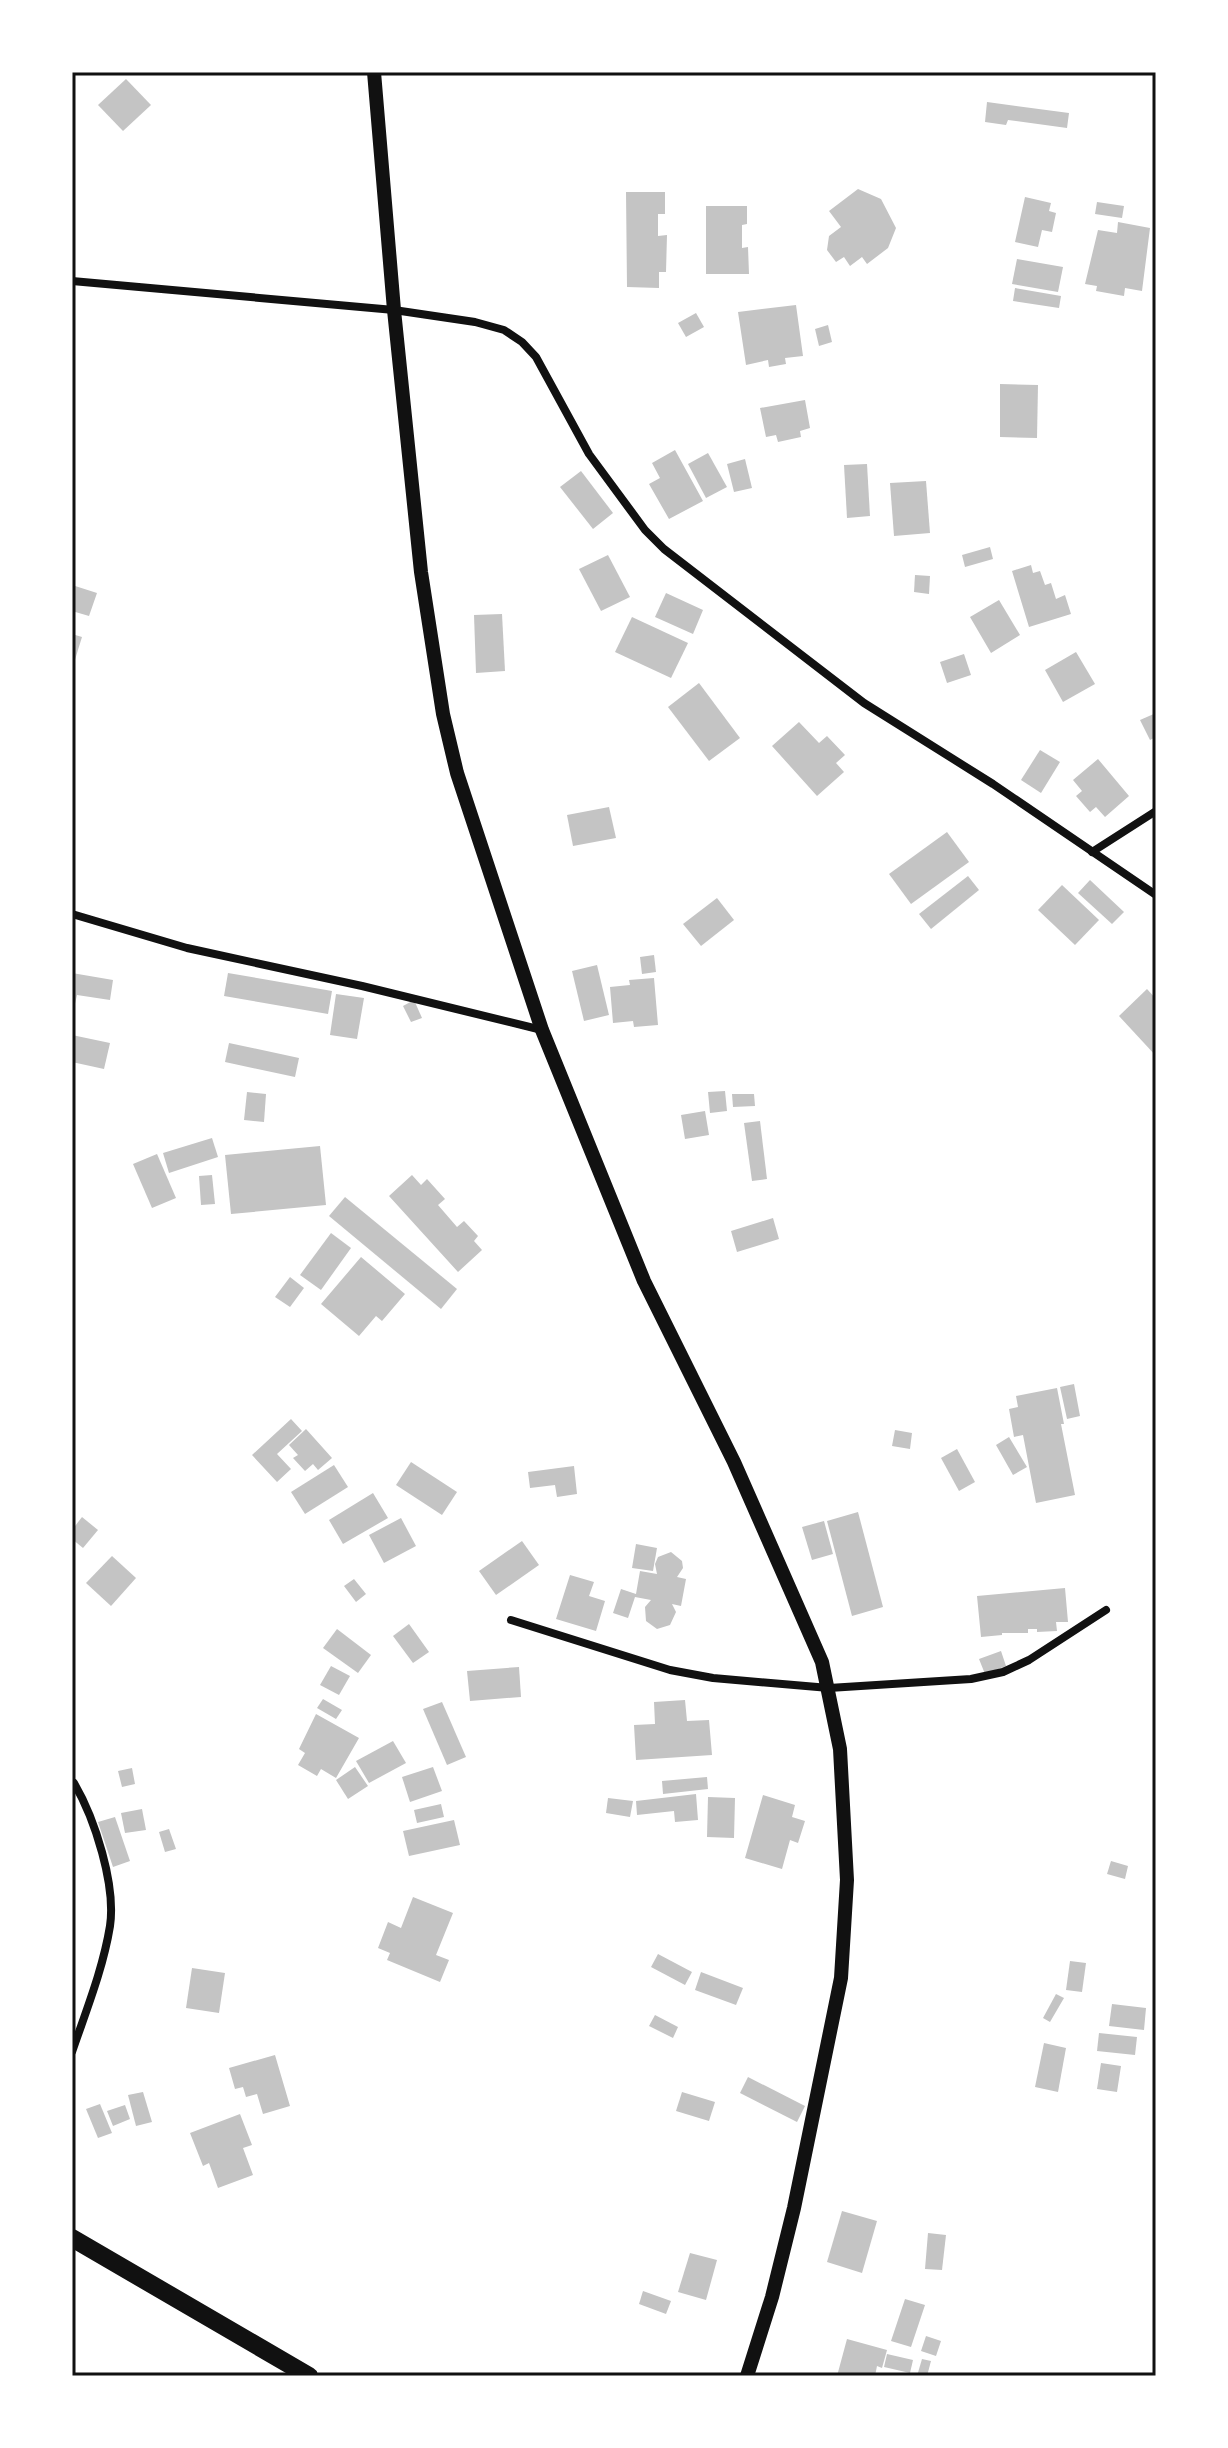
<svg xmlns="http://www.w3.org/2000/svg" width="1228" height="2448" font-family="'Nunito Sans',sans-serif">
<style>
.building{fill:#c4c4c4}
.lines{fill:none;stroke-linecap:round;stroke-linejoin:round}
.minor{stroke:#111;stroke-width:8}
.tertiary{stroke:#111;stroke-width:14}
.primary{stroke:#111;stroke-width:18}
.neatline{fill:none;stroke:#111;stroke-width:3}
</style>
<rect width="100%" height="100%" fill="#fff"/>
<g class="building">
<polygon points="126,79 151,105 123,131 98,105"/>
<polygon points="987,102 1069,113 1067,128 1008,120 1006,125 985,122"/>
<polygon points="858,189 881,199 896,228 888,248 867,264 862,257 850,266 844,257 836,262 827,250 829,236 841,227 829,211"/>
<polygon points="626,192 665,192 665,214 658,214 658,236 667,235 666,272 659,272 659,288 627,287"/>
<polygon points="1025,197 1051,203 1049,211 1056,213 1052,232 1042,230 1038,247 1015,242"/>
<polygon points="1097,202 1124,206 1122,218 1095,214"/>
<polygon points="706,206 747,206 747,224 742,225 742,248 748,247 749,274 706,274"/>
<polygon points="1118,222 1150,228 1142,291 1125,288 1124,296 1096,291 1097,286 1085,284 1098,230 1117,233"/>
<polygon points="1017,259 1063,267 1058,292 1012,284"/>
<polygon points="1015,288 1061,296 1059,308 1013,301"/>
<polygon points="796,305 803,356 785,358 786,364 769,367 768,360 746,365 738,312"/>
<polygon points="696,313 704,327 686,337 678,323"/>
<polygon points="828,325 832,342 819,346 815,329"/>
<polygon points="1000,384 1038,385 1037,438 1000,437"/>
<polygon points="805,400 810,428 800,431 801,437 778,442 776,435 766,437 760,408"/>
<polygon points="675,450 703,501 669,519 649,484 660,478 652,463"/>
<polygon points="708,453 727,487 706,498 688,464"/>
<polygon points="745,459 752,488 734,492 727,464"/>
<polygon points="867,464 870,516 847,518 844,465"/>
<polygon points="581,471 613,513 593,529 560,487"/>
<polygon points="926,481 930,533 894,536 890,483"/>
<polygon points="990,547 993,559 965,567 962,555"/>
<polygon points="608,555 630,597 601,611 579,569"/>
<polygon points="1031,565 1033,573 1040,571 1045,585 1051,583 1056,599 1065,595 1071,614 1029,627 1012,571"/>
<polygon points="915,575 930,576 929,594 914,592"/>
<polygon points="72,585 97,593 89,616 72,611"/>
<polygon points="666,593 703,610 693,634 655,617"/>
<polygon points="999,600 1020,635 991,653 970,617"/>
<polygon points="502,614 505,671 476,673 474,615"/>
<polygon points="632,617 688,643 671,678 615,652"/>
<polygon points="72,634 82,637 73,666 72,666"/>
<polygon points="1076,652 1095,684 1063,702 1045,670"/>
<polygon points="964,654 971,675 947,683 940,662"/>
<polygon points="699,683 740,738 709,761 668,707"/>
<polygon points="1156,713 1156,737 1150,740 1140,720"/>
<polygon points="799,722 819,743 827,736 845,755 836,763 844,772 817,796 772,746"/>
<polygon points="1040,750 1060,762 1041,793 1021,780"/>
<polygon points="1098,759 1129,796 1105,817 1096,807 1090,812 1076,796 1082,791 1073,780"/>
<polygon points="609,807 616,838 573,846 567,815"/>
<polygon points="947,832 969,862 911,904 889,874"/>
<polygon points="968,876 979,890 931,929 919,914"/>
<polygon points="1090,880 1124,912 1112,924 1078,893"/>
<polygon points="1062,885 1099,920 1075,945 1038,910"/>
<polygon points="717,898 734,920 701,946 683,924"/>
<polygon points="654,955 656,972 642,974 640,957"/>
<polygon points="597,965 609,1015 584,1021 572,971"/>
<polygon points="72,973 113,980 110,1000 77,995 72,1017"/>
<polygon points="228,973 332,991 328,1014 224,996"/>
<polygon points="654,978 658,1025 634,1027 633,1021 613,1023 610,987 630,985 629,980"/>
<polygon points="1147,989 1156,999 1156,1056 1119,1016"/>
<polygon points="336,994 364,998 357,1039 330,1035"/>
<polygon points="414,1000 422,1018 411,1022 403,1006"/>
<polygon points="72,1035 110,1043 104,1069 72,1062"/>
<polygon points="229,1043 299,1058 295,1077 225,1062"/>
<polygon points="725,1091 727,1111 710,1113 708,1092"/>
<polygon points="247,1092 266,1094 264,1122 244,1120"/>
<polygon points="732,1094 754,1094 755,1106 733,1107"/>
<polygon points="705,1111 709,1135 685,1139 681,1115"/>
<polygon points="760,1121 767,1179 752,1181 744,1123"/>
<polygon points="212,1138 218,1157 169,1173 163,1153"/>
<polygon points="320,1146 326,1205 231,1214 225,1155"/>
<polygon points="157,1154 176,1198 152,1208 133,1164"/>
<polygon points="212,1175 215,1204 201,1205 199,1176"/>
<polygon points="412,1175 421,1185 427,1179 445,1199 438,1205 457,1227 464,1221 478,1236 474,1241 482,1250 458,1272 389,1196"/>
<polygon points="345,1197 457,1289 441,1309 329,1216"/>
<polygon points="773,1218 779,1239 737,1252 731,1231"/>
<polygon points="331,1233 351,1248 321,1290 300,1275"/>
<polygon points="361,1257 405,1294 382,1321 376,1316 359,1336 321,1304"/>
<polygon points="290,1277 304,1288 290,1307 275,1297"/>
<polygon points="1074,1384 1080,1416 1067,1419 1060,1387"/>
<polygon points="1057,1388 1064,1424 1061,1424 1075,1495 1036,1503 1023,1435 1014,1437 1009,1409 1018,1407 1016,1396"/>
<polygon points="291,1419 302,1431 277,1454 291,1469 277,1482 252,1455"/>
<polygon points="306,1429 332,1458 318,1470 313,1464 305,1471 293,1458 298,1455 289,1445"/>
<polygon points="895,1430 912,1433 910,1449 892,1446"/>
<polygon points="1009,1437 1027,1467 1013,1475 996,1445"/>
<polygon points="957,1449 975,1482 959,1491 941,1458"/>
<polygon points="411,1462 457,1492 442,1515 396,1485"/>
<polygon points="334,1465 348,1487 305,1514 291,1492"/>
<polygon points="574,1466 577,1494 557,1497 555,1485 530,1488 528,1472"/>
<polygon points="373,1493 388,1518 343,1544 329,1520"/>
<polygon points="858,1512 883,1607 852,1616 827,1521"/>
<polygon points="82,1517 98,1530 83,1548 72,1539 72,1530"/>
<polygon points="401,1518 416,1546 384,1563 369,1535"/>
<polygon points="824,1521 833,1554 812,1560 802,1527"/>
<polygon points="522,1541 539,1565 496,1595 479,1571"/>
<polygon points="636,1544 657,1548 653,1571 632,1568"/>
<polygon points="671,1552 682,1561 683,1568 677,1577 686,1579 681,1606 672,1604 676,1612 670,1625 657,1629 646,1621 645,1607 651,1600 635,1597 628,1618 613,1613 621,1589 636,1594 640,1571 657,1574 655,1564 658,1557"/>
<polygon points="112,1556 136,1578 111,1606 86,1583"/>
<polygon points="570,1575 594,1582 589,1596 605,1601 596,1631 556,1619"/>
<polygon points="354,1579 366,1594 356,1602 344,1586"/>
<polygon points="1065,1588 1068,1622 1056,1622 1057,1631 1037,1632 1037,1629 1028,1629 1028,1633 1002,1633 1002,1635 981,1637 977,1596"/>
<polygon points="409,1624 429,1652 413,1663 393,1636"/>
<polygon points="337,1629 371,1655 358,1673 323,1648"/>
<polygon points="1001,1651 1006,1666 985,1674 979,1659"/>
<polygon points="331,1666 350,1676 339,1695 320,1685"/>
<polygon points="519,1667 521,1697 470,1701 467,1671"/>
<polygon points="323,1699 342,1710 336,1719 317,1708"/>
<polygon points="685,1700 687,1721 709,1720 712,1755 636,1760 634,1725 655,1724 654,1702"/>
<polygon points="442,1702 466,1757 447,1765 423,1709"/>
<polygon points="316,1714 359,1738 336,1778 321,1769 317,1776 298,1765 305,1753 299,1749"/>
<polygon points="393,1741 406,1763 369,1783 356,1761"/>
<polygon points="355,1767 368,1786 348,1799 336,1780"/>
<polygon points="433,1767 442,1791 410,1802 402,1777"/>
<polygon points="132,1768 135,1784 122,1787 118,1771"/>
<polygon points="707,1777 708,1789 663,1794 662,1781"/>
<polygon points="696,1794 698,1820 675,1822 674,1811 637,1815 636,1801"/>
<polygon points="763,1795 795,1805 792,1817 805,1821 798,1843 790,1840 782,1869 745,1858"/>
<polygon points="708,1797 735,1798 734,1838 707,1837"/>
<polygon points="608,1798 633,1801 630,1817 606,1813"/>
<polygon points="441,1804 444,1817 417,1823 414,1810"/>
<polygon points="142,1809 146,1830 125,1833 121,1813"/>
<polygon points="115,1817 130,1861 113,1867 98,1822"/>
<polygon points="454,1820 460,1845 409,1856 403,1831"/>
<polygon points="169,1829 176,1849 165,1852 159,1832"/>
<polygon points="1111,1861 1128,1866 1125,1879 1107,1874"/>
<polygon points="413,1897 453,1913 436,1955 449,1960 440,1982 387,1960 390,1953 378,1948 388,1922 401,1928"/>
<polygon points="658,1954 692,1972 685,1985 651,1967"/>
<polygon points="1070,1961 1086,1963 1082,1992 1066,1990"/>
<polygon points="192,1968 225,1973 219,2013 186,2008"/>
<polygon points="701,1972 743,1988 736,2005 695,1990"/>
<polygon points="1056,1994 1064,1998 1050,2022 1043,2018"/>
<polygon points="1112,2004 1146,2008 1144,2030 1109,2026"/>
<polygon points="655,2015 678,2027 673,2038 649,2026"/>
<polygon points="1099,2033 1137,2037 1135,2055 1097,2051"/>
<polygon points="1044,2043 1066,2048 1058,2092 1035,2087"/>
<polygon points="275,2055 290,2106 263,2114 257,2094 246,2097 243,2087 235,2089 229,2068"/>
<polygon points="1101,2063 1121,2066 1117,2092 1097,2089"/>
<polygon points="748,2077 805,2106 797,2122 740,2093"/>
<polygon points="143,2092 152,2122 136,2126 128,2095"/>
<polygon points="682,2092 715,2102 709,2121 676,2111"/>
<polygon points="100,2104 112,2133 98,2138 86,2109"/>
<polygon points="125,2105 130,2119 113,2126 107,2111"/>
<polygon points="240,2114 252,2145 243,2148 253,2175 218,2188 209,2163 203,2166 190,2133"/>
<polygon points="842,2211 877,2221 862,2273 827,2262"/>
<polygon points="928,2233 946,2235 942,2270 925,2269"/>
<polygon points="690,2253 717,2260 706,2300 678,2292"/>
<polygon points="643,2291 671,2301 666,2314 639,2304"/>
<polygon points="905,2299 925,2305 911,2347 891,2341"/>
<polygon points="926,2336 941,2341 936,2356 921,2351"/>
<polygon points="847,2339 887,2350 882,2368 877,2366 875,2376 837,2376"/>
<polygon points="887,2354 913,2360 910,2373 884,2367"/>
<polygon points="922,2359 931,2361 927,2376 917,2376"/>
</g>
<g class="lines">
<g class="minor">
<polyline points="72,281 394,310 475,322 504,330 522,342 536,357 589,454 645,530 664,549 864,703 993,784 1156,895"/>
<polyline points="1092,852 1156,811"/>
<polyline points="72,914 187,948 362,986 542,1030"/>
<polyline points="511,1620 670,1670 713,1678 829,1688 971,1679 1003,1672 1029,1660 1106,1610"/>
<path d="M72,2052C86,2011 103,1969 110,1926C116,1885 95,1819 74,1783"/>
</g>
<polyline class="tertiary" points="374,72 394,310 421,572 443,714 457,773 542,1030 644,1281 734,1462 822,1662 840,1749 847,1880 841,1978 794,2208 772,2297 747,2376"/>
<polyline class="primary" points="72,2238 309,2376"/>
</g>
<rect width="1228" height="2448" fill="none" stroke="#ffffff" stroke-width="148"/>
<rect x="74" y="74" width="1080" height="2300" class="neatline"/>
</svg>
